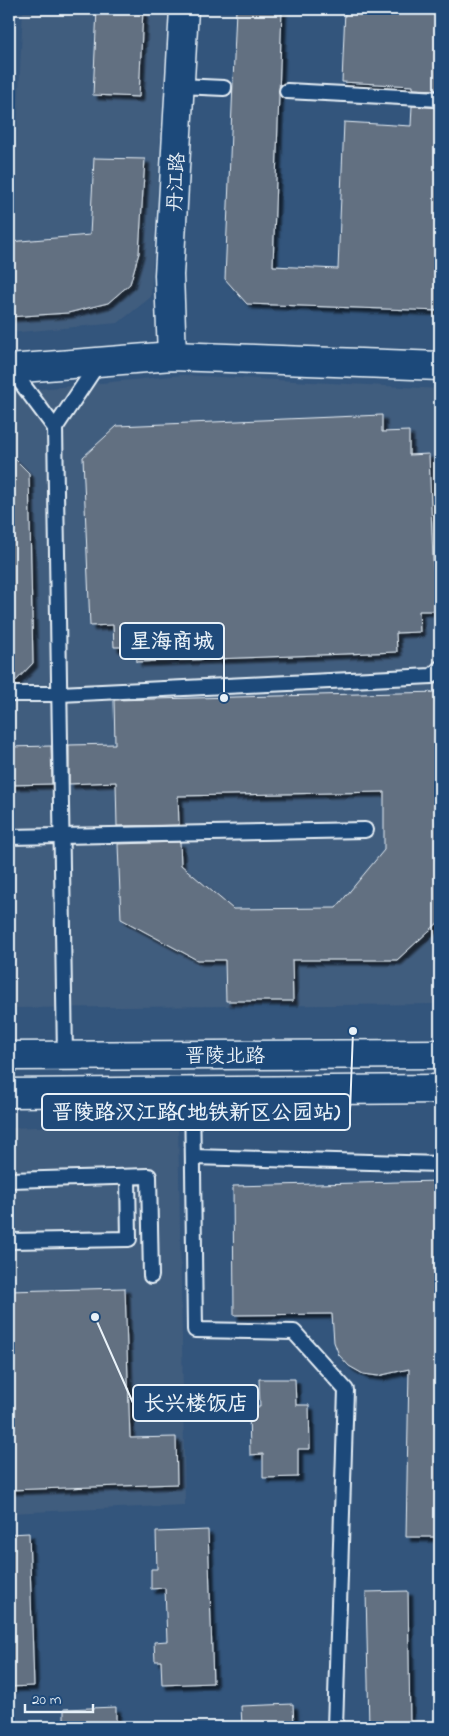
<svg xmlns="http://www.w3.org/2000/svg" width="449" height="1736" font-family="'Indie Flower','LXGW WenKai TC',sans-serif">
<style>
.built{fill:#415d7e}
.building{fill:#626f81;stroke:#e8f1f8;filter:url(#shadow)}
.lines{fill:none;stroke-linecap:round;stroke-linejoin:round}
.lane-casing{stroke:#e8f1f8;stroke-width:18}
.street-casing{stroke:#e8f1f8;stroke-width:31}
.secondary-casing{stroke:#e8f1f8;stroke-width:31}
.lane{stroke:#1f4a7a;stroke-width:14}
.street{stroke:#1f4a7a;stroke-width:28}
.secondary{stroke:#1f4a7a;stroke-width:28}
.labels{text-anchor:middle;stroke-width:4.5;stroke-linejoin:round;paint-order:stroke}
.street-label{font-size:20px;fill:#e8f1f8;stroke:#1f4a7a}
.leader{fill:none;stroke:#e8f1f8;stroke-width:2}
.callout-dot{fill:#e8f1f8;stroke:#1f4a7a;stroke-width:2}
.callout{fill:#1f4a7a;stroke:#e8f1f8;stroke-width:2}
.callout-label{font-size:21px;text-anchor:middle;font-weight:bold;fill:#e8f1f8}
</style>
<defs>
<filter id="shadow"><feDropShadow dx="4.5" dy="4.5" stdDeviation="1" flood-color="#0009"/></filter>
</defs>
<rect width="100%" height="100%" fill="#33557c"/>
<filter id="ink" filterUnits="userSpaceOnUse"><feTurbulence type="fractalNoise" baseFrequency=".02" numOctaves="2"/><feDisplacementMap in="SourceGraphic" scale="10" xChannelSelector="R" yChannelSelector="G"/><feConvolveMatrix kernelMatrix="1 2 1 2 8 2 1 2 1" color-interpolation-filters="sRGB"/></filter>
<g filter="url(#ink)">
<g class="built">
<polygon points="23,9 168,9 151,297 118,323 9,333 9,176 15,175"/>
<polygon points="183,375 440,389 440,1004 9,1008 9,392"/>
<polygon points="178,1122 185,1505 9,1513 9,1128"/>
</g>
<g class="building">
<polygon points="97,9 143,9 139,97 93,95"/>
<polygon points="236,9 282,9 273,266 338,269 344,122 411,126 412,106 440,108 440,311 247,304 225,279"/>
<polygon points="345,9 440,9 440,90 413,89 413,86 342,82"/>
<polygon points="94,158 145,159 139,253 130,284 108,303 68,313 9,317 9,242 90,235"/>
<polygon points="382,415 382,432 409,431 409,455 429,454 435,611 419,611 420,632 396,633 397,652 137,662 136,647 114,647 113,625 90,626 83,457 117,426"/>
<polygon points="9,453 29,473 33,663 12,685 9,685"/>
<polygon points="440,692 440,921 397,960 292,960 293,1001 226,1001 225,960 197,960 121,919 118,844 180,842 181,865 233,909 336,908 384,850 384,792 178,796 179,825 117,826 116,782 69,784 69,745 115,744 114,700"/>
<polygon points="51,746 52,784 9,785 9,747"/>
<polygon points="440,1181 440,1537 406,1537 409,1369 378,1376 363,1374 349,1366 339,1355 334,1342 332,1314 234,1315 233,1186"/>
<polygon points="125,1288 130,1438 176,1437 177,1484 9,1490 9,1291"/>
<polygon points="259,1379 295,1379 296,1405 309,1405 310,1449 298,1449 298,1477 263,1478 263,1454 250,1455 249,1407 260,1407"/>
<polygon points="208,1530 213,1683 162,1685 161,1661 155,1661 154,1642 167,1641 165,1588 151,1589 151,1569 157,1569 156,1532"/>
<polygon points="29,1533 34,1686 9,1687 9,1534"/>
<polygon points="408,1591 410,1727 369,1727 366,1592"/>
<polygon points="293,1704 294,1727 242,1727 241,1706"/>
<polygon points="116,1707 116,1727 64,1727 64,1709"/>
</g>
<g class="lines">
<defs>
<g id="lane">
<polyline points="180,86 224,88"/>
<polyline points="287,91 440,99"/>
<polyline points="11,369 55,428"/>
<polyline points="9,694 60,694 432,676 440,668"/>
<polyline points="9,837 365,830"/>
<polyline points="65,1056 55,428 99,362"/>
<polyline points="192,1091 195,1330 294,1332 346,1390 335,1727"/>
<polyline points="193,1157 440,1164"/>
<polyline points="9,1180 149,1176 151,1276"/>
<polyline points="9,1241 129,1239 128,1177"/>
</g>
<g id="street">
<polyline points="172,356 169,275 184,9"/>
<polyline points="9,369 172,356 440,366"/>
</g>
<g id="secondary">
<polyline points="9,1056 440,1054"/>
<polyline points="9,1093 440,1089"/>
</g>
</defs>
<use href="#lane" class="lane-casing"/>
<use href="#street" class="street-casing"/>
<use href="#secondary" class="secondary-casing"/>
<use href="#lane" class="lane"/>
<use href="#street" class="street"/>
<use href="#secondary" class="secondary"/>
</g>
</g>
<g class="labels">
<g class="street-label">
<text transform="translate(175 182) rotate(-87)" y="7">丹江路</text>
<text x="225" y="1062">晋陵北路</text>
</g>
</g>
<path class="leader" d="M224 698L224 641M353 1031L350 1112M95 1317L133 1403"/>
<g class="callout-dot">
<circle cx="224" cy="698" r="5"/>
<circle cx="353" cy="1031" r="5"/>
<circle cx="95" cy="1317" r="5"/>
</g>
<g class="callout">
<rect x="120" y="623" width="104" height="36" rx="5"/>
<rect x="42" y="1094" width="308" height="36" rx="5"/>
<rect x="133" y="1385" width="125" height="36" rx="5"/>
</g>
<g class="callout-label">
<text x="172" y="648">星海商城</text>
<text x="196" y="1119">晋陵路汉江路(地铁新区公园站)</text>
<text x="196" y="1410">长兴楼饭店</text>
</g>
<rect width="449" height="1736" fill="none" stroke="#1f4a7a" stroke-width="30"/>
<rect x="15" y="15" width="419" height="1706" fill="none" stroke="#e8f1f8" stroke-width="2" filter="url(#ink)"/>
<path d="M25 1704v8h68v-8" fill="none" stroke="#e8f1f8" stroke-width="2.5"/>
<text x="32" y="1704" font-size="15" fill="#e8f1f8" stroke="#1f4a7a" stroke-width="4" paint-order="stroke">20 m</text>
</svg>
